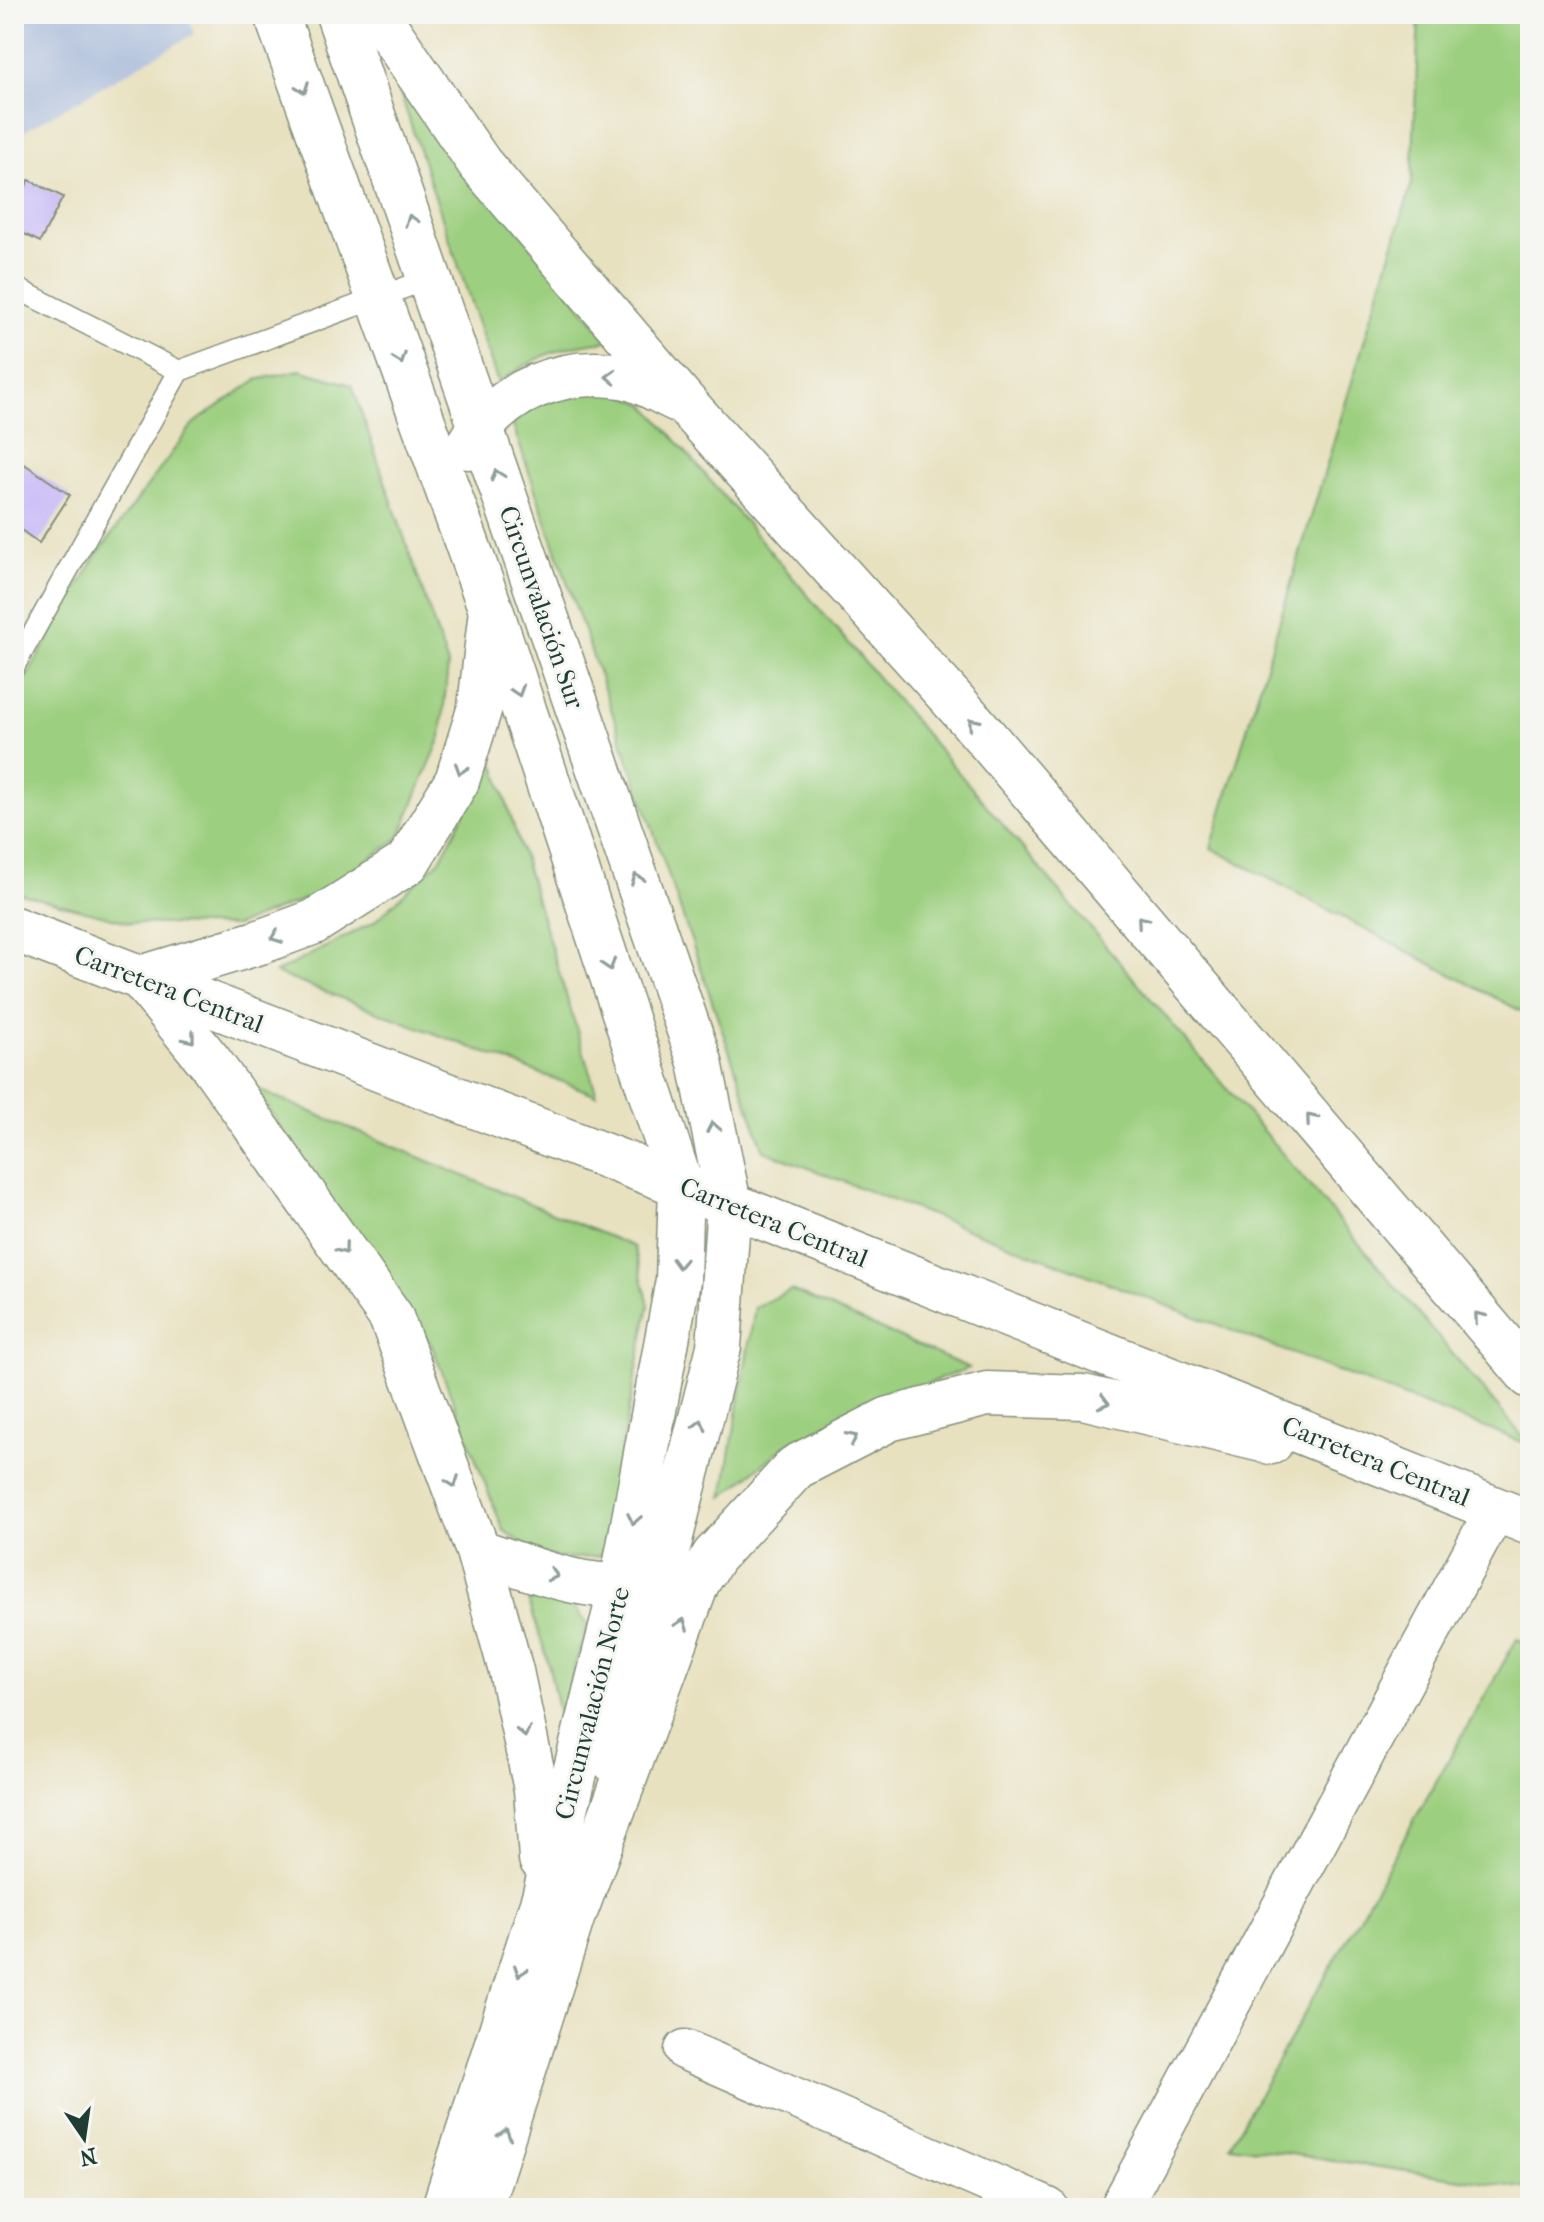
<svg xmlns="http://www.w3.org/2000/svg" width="1544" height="2222" font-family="'IM FELL French Canon',serif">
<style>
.industrial{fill:#b6c5de}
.green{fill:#9ccf7f;stroke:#5e865a;stroke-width:2}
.building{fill:#c3b4f8}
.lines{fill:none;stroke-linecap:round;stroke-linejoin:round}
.service-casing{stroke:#848f7a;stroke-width:23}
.minor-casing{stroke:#848f7a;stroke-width:43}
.secondary-casing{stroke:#848f7a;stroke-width:47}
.primary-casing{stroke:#848f7a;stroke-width:47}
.trunk-casing{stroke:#848f7a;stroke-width:47}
.service{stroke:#fff;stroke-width:20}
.minor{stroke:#fff;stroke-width:40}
.secondary{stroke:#fff;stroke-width:44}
.primary{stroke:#fff;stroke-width:44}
.trunk{stroke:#fff;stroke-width:44}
.oneway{stroke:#8f9e9a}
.labels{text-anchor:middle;stroke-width:6;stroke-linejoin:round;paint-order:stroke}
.street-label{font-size:26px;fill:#1f3d34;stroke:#f6f6f2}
</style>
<rect width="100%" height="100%" fill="#f6f6f2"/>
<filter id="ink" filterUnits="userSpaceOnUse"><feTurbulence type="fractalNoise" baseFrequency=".0125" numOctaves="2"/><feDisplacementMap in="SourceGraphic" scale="16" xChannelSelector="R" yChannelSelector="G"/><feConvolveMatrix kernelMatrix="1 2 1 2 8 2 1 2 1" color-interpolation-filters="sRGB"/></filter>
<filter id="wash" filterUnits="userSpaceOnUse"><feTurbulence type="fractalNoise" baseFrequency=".006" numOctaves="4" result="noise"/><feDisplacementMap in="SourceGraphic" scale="32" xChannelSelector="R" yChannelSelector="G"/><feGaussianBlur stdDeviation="1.8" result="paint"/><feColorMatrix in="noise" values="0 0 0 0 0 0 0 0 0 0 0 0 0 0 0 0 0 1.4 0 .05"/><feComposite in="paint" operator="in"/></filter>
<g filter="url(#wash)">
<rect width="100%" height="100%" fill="#e8e1c0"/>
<polygon class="industrial" points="14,14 187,14 194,34 14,137"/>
<g class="green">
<polygon points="1419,14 1530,14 1530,1016 1211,848 1412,183"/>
<path d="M393,72L609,341C561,345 537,356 498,383Z"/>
<polygon points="300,370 352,385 448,665 441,737 399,838 320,893 236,926 131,923 14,892 14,699 96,556 193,424 256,380"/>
<polygon points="614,390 646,405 1530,1445 764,1151 511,420 548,396"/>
<polygon points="493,759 597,1095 275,973 374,922 440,860"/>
<path d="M254,1088L634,1247L649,1305L601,1556C554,1561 543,1559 503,1530L432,1346Z"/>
<polygon points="791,1290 969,1368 856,1411 786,1445 723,1497 755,1307"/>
<polygon points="528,1600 572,1604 587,1624 560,1718 547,1658"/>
<polygon points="1517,1639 1530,1645 1530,2189 1230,2145"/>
</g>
<g id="blocks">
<g class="building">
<polygon points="29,180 63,197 40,242 14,229 14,210"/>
<polygon points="14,457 70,495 39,543 14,525"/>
</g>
</g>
</g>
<g filter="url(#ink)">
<use href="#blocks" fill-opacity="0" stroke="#848f7a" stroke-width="2"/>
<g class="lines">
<defs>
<g id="service">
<polyline points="14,287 179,371"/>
<polyline points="14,667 179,371 431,278"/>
</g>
<g id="minor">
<polyline points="685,2050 1048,2208"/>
<polyline points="1120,2208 1496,1509"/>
</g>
<g id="secondary">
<polyline points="141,978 210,1062 391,1317 478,1551 511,1671 536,1789 541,1859"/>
<path d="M478,1551C532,1569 594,1596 651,1582"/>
<polyline points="614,1761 719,1347 729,1204"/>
<polyline points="444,2208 544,1897 622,1584 678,1280 681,1185"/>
<polyline points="480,2208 587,1871"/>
</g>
<g id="primary">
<polyline points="14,929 681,1185"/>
<polyline points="141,978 260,942 314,922 407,863 457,781 480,707 491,610"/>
</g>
<g id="trunk">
<polyline points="276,14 491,610 681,1185 1530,1523"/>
<polyline points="338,14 700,1062 729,1204"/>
<polyline points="377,14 480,164 684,402 970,719 1530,1376"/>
<path d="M468,447C500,390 563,365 627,377C644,381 662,393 678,400"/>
<polyline points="577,1907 697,1583 714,1556 796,1467 889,1419 987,1394 1083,1397 1271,1442"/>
</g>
</defs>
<use href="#service" class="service-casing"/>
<use href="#minor" class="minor-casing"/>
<use href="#secondary" class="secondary-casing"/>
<use href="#primary" class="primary-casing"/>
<use href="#trunk" class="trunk-casing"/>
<use href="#service" class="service"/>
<use href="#minor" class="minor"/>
<use href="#secondary" class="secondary"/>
<use href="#primary" class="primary"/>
<use href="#trunk" class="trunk"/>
</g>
<defs><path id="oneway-chevron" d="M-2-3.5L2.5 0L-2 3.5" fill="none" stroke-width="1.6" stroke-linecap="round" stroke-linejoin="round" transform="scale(2)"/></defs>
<g class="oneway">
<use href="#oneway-chevron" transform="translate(303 88) rotate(70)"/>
<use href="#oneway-chevron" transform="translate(411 220) rotate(-109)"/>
<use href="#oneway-chevron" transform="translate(400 359) rotate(70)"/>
<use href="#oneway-chevron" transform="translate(611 377) rotate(-178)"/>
<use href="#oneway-chevron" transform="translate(497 475) rotate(-109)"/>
<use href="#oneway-chevron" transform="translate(518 691) rotate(72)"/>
<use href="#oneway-chevron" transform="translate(973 723) rotate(-131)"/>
<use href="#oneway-chevron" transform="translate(461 769) rotate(108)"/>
<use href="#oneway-chevron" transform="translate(637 879) rotate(-109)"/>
<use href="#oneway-chevron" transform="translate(1142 921) rotate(-130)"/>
<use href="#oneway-chevron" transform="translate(276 937) rotate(159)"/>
<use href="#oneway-chevron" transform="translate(609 965) rotate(72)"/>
<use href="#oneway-chevron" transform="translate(190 1038) rotate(51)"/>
<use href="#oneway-chevron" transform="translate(1311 1119) rotate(-130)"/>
<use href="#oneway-chevron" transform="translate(713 1127) rotate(-101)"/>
<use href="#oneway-chevron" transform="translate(343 1249) rotate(54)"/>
<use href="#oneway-chevron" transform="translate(679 1263) rotate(92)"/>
<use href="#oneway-chevron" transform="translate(1479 1317) rotate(-130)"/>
<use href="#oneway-chevron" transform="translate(1104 1402) rotate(14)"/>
<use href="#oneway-chevron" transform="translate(700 1425) rotate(-76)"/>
<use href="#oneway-chevron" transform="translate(852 1438) rotate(-27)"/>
<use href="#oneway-chevron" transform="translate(453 1482) rotate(70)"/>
<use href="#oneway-chevron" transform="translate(634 1519) rotate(101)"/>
<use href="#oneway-chevron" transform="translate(553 1575) rotate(15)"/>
<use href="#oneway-chevron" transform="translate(682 1624) rotate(-70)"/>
<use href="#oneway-chevron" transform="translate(524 1732) rotate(78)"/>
<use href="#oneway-chevron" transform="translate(520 1971) rotate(108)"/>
<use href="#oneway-chevron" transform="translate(505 2134) rotate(-72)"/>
</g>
</g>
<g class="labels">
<g class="street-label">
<text transform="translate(542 607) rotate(71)" y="9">Circunvalación Sur</text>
<text transform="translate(169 989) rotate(21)" y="9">Carretera Central</text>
<text transform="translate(774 1222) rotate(22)" y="9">Carretera Central</text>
<text transform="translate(1376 1461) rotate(22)" y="9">Carretera Central</text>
<text transform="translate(592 1703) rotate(-76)" y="9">Circunvalación Norte</text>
</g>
</g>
<rect width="1544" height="2222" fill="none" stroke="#f6f6f2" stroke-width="48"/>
<g transform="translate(84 2138) rotate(167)" stroke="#f6f6f2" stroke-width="6" paint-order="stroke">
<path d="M0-6L14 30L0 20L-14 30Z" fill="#1f3d34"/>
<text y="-12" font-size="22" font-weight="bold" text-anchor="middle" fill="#1f3d34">N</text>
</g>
</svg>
